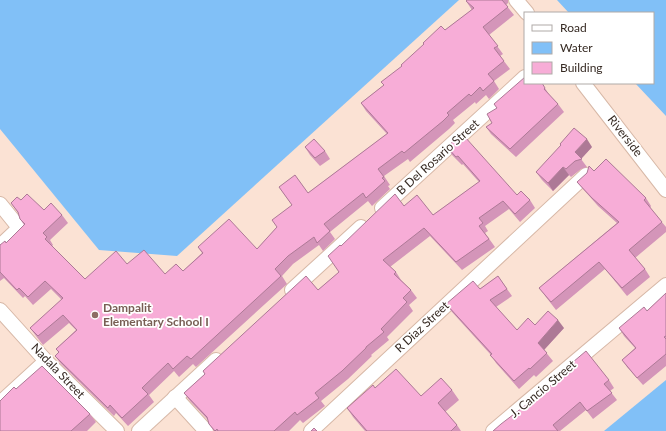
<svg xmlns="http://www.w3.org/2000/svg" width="666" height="431" font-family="Lato,sans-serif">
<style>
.water{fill:#81c0f7}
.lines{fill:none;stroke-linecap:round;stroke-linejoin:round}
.minor-casing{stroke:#d7b8a7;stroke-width:16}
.minor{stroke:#fff;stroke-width:14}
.wall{fill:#d495b9}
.shaded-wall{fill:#ad7996}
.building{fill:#f7add7;stroke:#ad7996}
.education-dot{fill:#8d6e63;stroke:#fff;stroke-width:1.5}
.labels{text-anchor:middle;stroke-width:3.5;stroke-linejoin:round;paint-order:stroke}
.street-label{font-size:12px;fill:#362a23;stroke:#fff}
.education-label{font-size:12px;font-weight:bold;fill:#785e54;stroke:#fff;text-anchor:start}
</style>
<rect width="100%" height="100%" fill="#fbe2d4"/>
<g class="water">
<polygon points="0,0 459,0 177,256 99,250 0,129"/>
<polygon points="557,0 666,0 666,116 635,83 653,83 653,13 569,13"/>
<polygon points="666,380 666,431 604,431"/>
</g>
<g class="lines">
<defs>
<g id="minor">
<polyline points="516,0 527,13"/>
<polyline points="583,83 666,190"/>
<polyline points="0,204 17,225 17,230 0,246"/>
<polyline points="382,208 525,77"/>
<polyline points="292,290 361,227"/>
<polyline points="0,310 46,361 117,431"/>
<polyline points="175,397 206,431"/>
<polyline points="0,403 46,361"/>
<polyline points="139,431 216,360"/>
<polyline points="311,431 586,175"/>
<polyline points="493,431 666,285"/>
</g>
</defs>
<use href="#minor" class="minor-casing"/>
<use href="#minor" class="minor"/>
</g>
<g class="wall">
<polygon points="467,0 508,0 508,3 506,5 514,15 489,35 503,54 500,56 510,69 494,81 499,89 489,99 486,95 476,104 475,102 453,120 455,123 449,129 410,162 408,159 384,176 390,185 388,186 390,189 372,206 368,201 330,232 335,239 323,251 319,245 293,264 282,276 287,284 196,367 193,364 179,377 174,371 149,395 154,402 128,426 116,413 114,416 61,364 55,356 59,353 56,349 76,330 69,323 43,345 36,336 30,328 62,300 51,289 33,305 25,296 23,298 4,278 0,281 0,245 6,243 24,225 20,219 18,213 11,203 21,200 44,210 62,215 68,223 50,240 53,245 52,246 85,279 127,264 165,274 183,271 202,253 198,247 257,249 277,227 292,205 279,187 308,193 387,134 366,111 361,103 384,85 402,66 424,45 423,43 445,30 472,10 466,1"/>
<polygon points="545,88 550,96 558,104 564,112 516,157 491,134 486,127 492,123 497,108 494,104"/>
<polygon points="461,141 517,195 530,200 535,208 520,222 509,209 485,226 488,231 485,233 495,247 462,270 430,236 390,267 396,272 401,280 411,290 417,298 409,305 413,311 387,337 389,340 371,355 372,356 348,379 321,401 325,406 303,423 300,420 289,431 214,431 209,424 208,420 190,401 184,393 205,374 203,371 318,290 339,272 341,246 404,206 433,215 479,182 463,164 462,165 452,155 447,147"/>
<polygon points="305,147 325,151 330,159 320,166 310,155"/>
<polygon points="592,147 581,159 587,167 581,169 571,177 569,175 553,191 542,180 536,172"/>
<polygon points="594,171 646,198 651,206 650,208 666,227 666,232 635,258 645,269 650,277 627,296 605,269 556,310 539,288 617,223 598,206 583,189 577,182"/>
<polygon points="498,276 512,296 496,307 517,330 535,325 564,328 544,350 553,361 536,377 534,375 519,389 496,363 491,355 452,312 446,304 480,289"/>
<polygon points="666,293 666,366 643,385 627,367 622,360 635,348 624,336 619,328 647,311"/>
<polygon points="575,366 609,380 614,388 610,391 617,400 593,419 586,410 560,431 493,431 543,392"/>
<polygon points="375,388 421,396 452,390 459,400 445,412 457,425 461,431 365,431 353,417 347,408"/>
<polygon points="16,389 90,414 96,422 87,431 0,431"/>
</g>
<g class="shaded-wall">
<polygon points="587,139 592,147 581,159 575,152"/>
<polygon points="563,167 569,175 553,191 548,183"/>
<polygon points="558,320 564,328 543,351 538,343"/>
</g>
<g class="building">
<polygon points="467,0 502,0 508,7 483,27 498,46 494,48 504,61 488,74 494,81 483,91 480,87 471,96 469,94 447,113 449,115 443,121 404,153 402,151 378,169 384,177 382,178 385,181 366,198 363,193 324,224 330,231 317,243 314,237 288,256 275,269 281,276 191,359 187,356 173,369 168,363 142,388 148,394 122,418 110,405 108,408 55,356 59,352 56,349 77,330 63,315 38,336 30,328 63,298 45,281 28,297 19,288 17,290 0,272 0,245 5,241 6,243 25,224 20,219 18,212 11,203 17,197 21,200 27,194 44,210 51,203 62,215 43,233 47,237 45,239 85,279 116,251 127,264 144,250 165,274 176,264 183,271 203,253 198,247 229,219 257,249 277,227 272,220 292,205 279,187 295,175 308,193 388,133 361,103 384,85 381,82 402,66 401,65 424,44 423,43 441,26 445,30 474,8 466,1"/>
<polygon points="525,77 525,83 542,83 545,88 544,89 558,104 510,149 486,127 492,123 487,114 497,108 494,104"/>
<polygon points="574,128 587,139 575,152 582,159 575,161 566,169 563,167 548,183 536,172 561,145 560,144"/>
<polygon points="458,137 461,141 465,137 517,195 521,191 530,200 515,214 503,201 479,218 483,223 479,226 489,239 456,262 424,228 383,260 396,272 394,274 411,290 403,298 407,302 381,329 384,332 366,347 366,348 342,371 315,393 319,398 297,415 295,412 274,431 218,431 217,429 215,431 209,424 207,417 184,393 205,374 203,371 306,276 318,290 339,272 328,256 340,245 341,246 395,194 404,206 417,195 433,215 480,181 458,156 456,157 447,147"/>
<polygon points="314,139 325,151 315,158 305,147"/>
<polygon points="606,159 646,198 644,200 662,222 629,250 645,269 622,288 599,262 551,302 539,288 619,222 592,198 577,182 587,173 589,166 594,171"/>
<polygon points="498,276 507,289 490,300 517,330 528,318 535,325 548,311 558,320 538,343 547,353 530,369 529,368 514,381 490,355 492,354 446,304 473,281 480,289"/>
<polygon points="666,293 666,336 664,337 666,339 666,354 637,378 622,360 636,348 619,328 644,307 647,311"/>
<polygon points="586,351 609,380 604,384 612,393 587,411 580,402 553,425 558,431 493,431 501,424 543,392 575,365 573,362"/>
<polygon points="42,366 90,414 71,431 0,431 0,401 14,387 16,389"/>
<polygon points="396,369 421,396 441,378 452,390 438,403 457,425 451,431 367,431 347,408 373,385 375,388"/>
<polygon points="314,428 317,431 311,431"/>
</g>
<circle class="education-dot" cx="95" cy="315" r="4"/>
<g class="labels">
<g class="street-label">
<text transform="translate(625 136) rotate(52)" y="4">Riverside</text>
<text transform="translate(438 157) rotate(-42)" y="4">B Del Rosario Street</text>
<text transform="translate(422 327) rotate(-43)" y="4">R Diaz Street</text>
<text transform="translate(58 371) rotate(46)" y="4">Nadala Street</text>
<text transform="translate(543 389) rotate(-40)" y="4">J. Cancio Street</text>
</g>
<g class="education-label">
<text x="103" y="312">Dampalit<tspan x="103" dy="14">Elementary School I</tspan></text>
</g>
</g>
<rect x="524" y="12" width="130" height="72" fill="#ffffff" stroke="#afaaa7"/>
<rect x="532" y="25" width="20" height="6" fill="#ffffff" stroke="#afaaa7"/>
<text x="560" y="32" font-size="12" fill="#362a23">Road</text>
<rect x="532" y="42" width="20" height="12" fill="#81c0f7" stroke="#afaaa7"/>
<text x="560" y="52" font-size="12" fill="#362a23">Water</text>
<rect x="532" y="62" width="20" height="12" fill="#f7add7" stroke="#afaaa7"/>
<text x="560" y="72" font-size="12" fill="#362a23">Building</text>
</svg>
